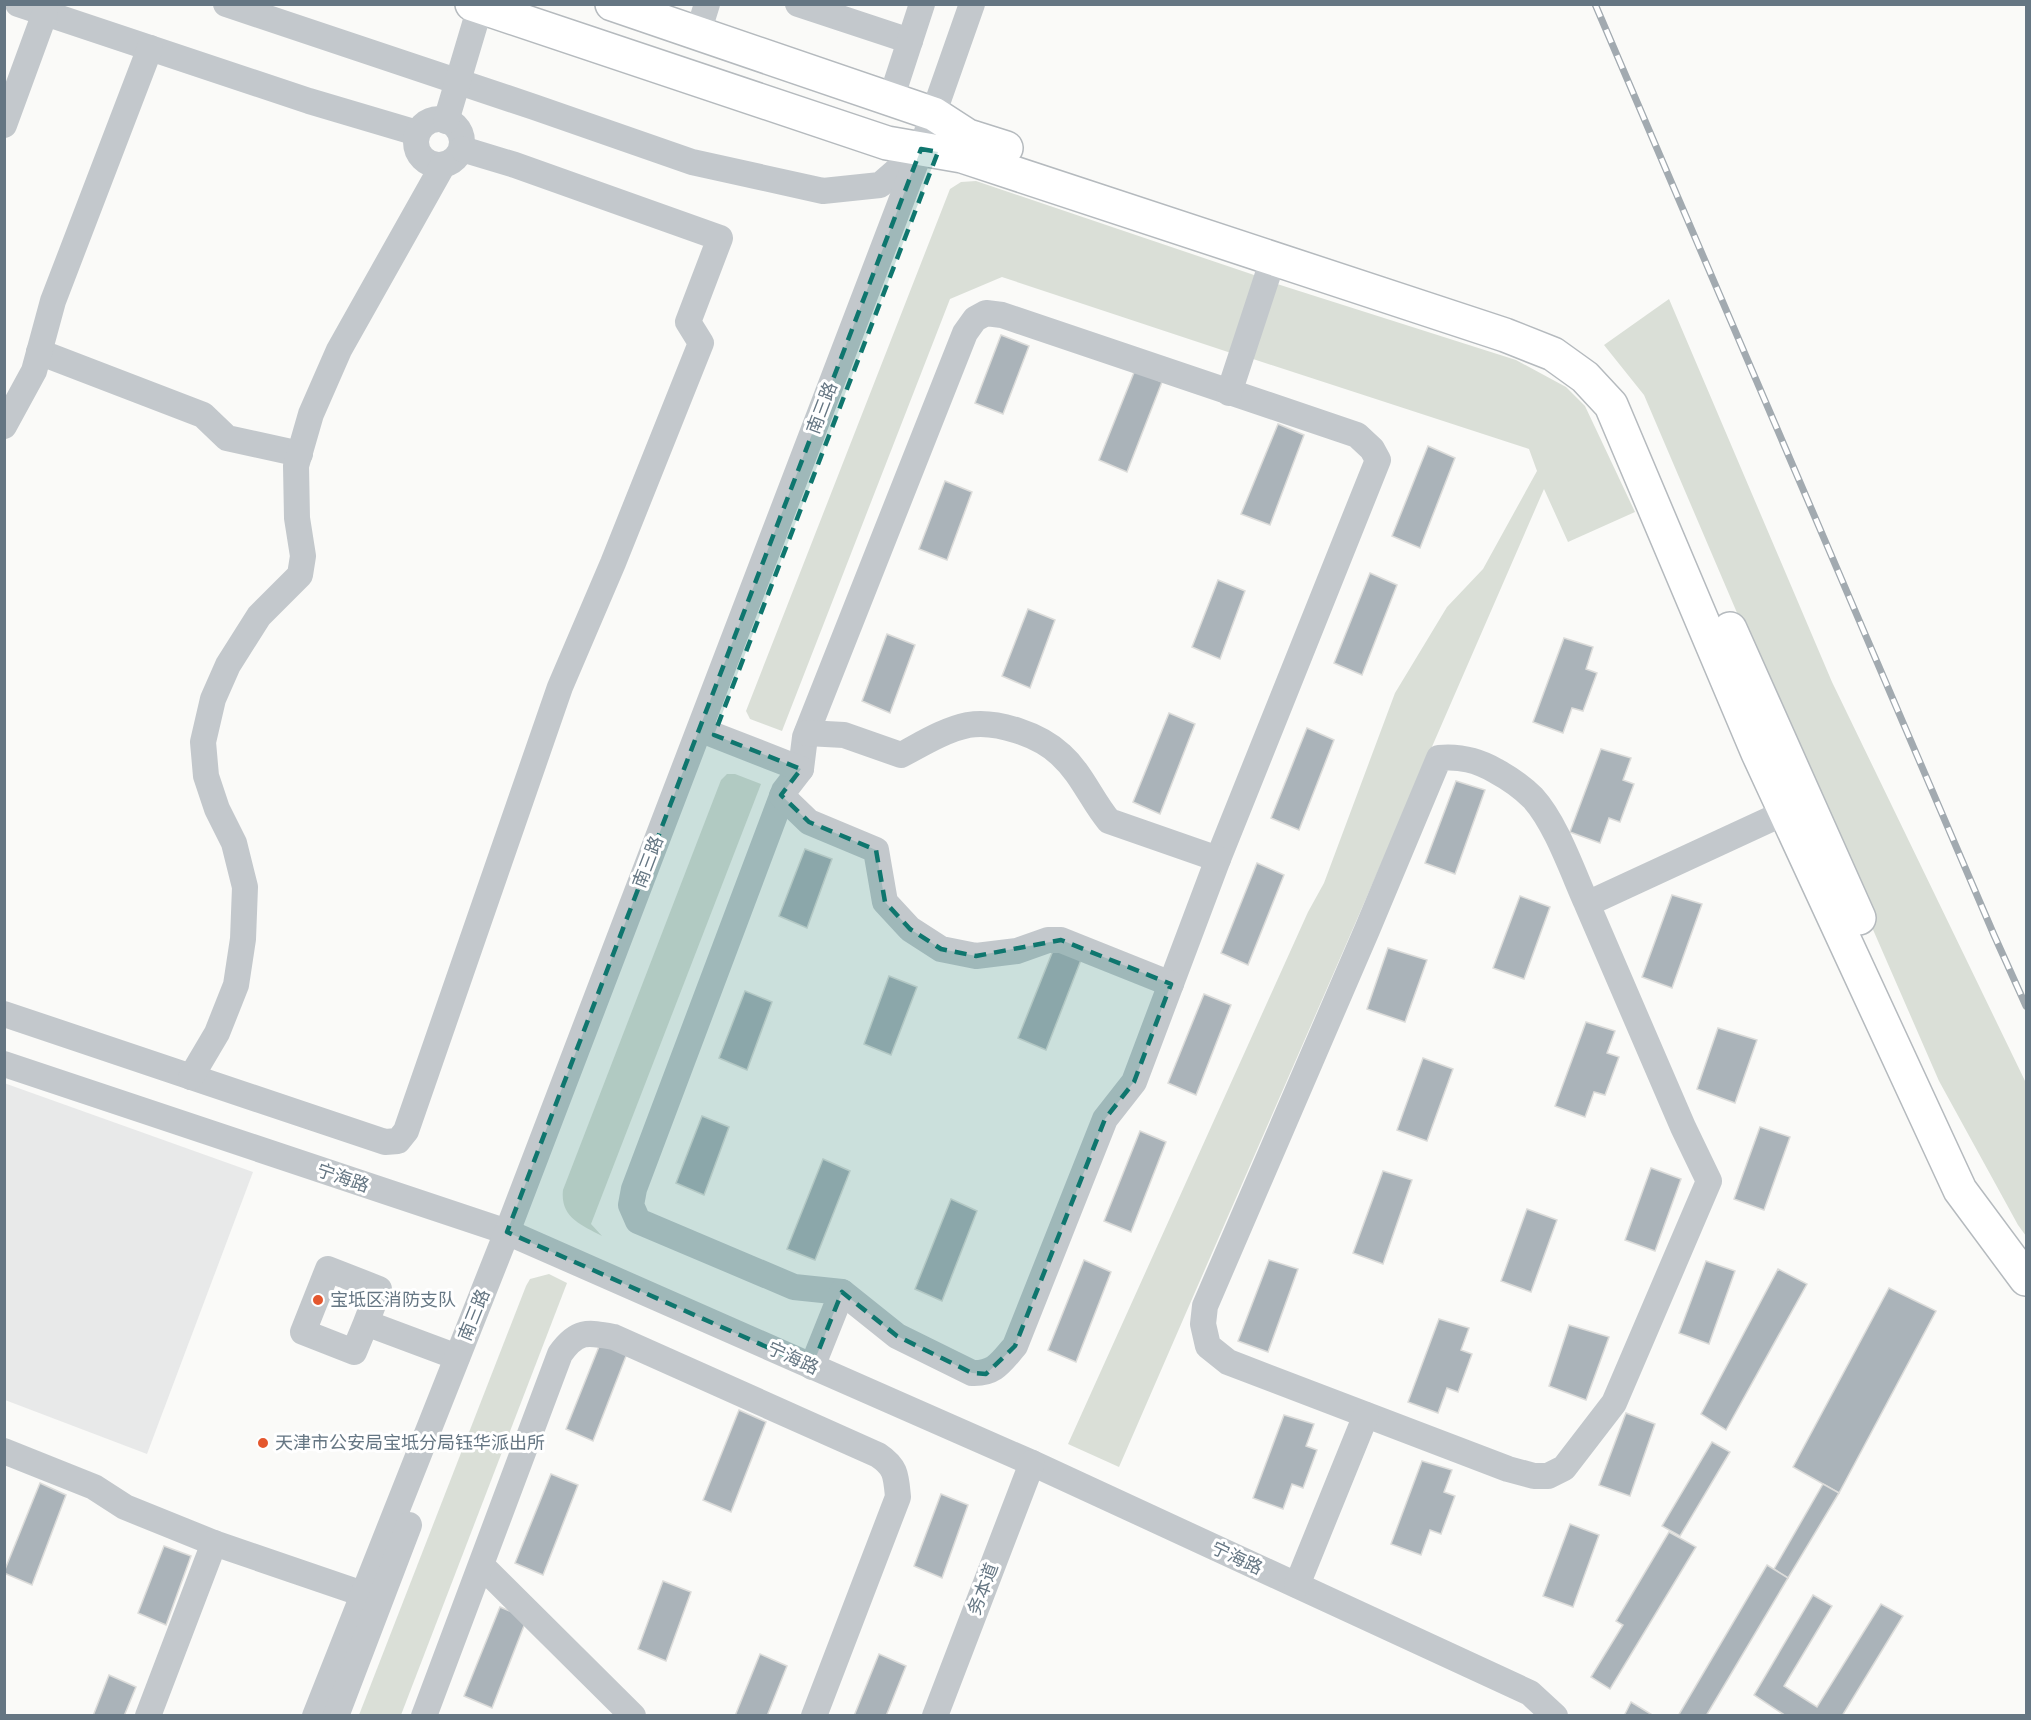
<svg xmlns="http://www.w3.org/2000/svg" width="2031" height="1720" font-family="Figtree,'Noto Sans SC',sans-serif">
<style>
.built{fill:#e8e9e9}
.green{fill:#dadfd7}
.building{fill:#aab3b9;stroke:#dcdcda;stroke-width:1.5}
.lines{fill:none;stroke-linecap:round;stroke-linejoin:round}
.major-casing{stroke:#b5babe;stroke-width:36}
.minor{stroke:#c3c8cc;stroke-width:26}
.major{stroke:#fff;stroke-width:33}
.rail-casing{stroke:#a2aab0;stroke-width:7}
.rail{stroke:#fff;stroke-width:4.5;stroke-dasharray:14;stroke-linecap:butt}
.marked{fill:#0f766e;fill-opacity:0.2;stroke:#0f766e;stroke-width:4.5;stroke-dasharray:12 8;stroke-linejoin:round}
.poi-dot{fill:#e4572e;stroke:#fff;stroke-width:2}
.labels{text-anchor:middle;stroke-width:6;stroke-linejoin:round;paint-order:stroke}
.street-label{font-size:18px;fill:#657683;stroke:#fff}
.poi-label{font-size:18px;fill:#657683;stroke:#fff;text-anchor:start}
</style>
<rect width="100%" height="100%" fill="#fafaf8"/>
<polygon class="built" points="4,1083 253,1172 147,1454 5,1400"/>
<g class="green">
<polygon points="976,181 1260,277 1234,354 1002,277 950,299 782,731 750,719 746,711 950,189 961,182"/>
<polygon points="1274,283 1516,360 1566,387 1585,406 1635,512 1568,542 1544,489 1119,1467 1068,1444 1308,912 1324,883 1395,693 1447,607 1483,569 1537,471 1529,449 1250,358"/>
<polygon points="1669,299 1832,682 2026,1083 2026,1236 2018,1225 1939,1081 1837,847 1644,395 1604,345"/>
<path d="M727,774H735L761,784L591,1224L602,1236C581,1225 560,1217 563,1190L721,780Z"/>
<polygon points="549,1274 567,1283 401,1715 359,1715 526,1286 530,1279"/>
</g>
<g class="building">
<polygon points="1001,335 1029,346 1003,414 975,403"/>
<polygon points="1135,370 1162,382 1127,472 1099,460"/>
<polygon points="1278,424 1304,435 1270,525 1241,514"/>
<polygon points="1428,446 1455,458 1420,548 1392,536"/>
<polygon points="945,481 972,492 947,560 919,549"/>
<polygon points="1370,573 1397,585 1362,675 1334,663"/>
<polygon points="1218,580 1245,591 1220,659 1192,647"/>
<polygon points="1028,609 1055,620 1030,688 1002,676"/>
<polygon points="887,634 915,645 890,713 862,701"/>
<polygon points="1564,638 1593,647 1586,669 1597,673 1583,711 1572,708 1563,733 1533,722"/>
<polygon points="1169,713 1195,724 1160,814 1133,802"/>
<polygon points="1307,728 1334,740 1299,830 1271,818"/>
<polygon points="1601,749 1631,758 1623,780 1634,784 1620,822 1609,818 1600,843 1570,832"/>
<polygon points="1456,781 1485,790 1455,874 1425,863"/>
<polygon points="805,849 832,859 807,928 779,916"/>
<polygon points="1257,863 1284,875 1248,965 1221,953"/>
<polygon points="1672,895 1702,904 1672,988 1642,977"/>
<polygon points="1520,896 1550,907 1524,979 1493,968"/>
<polygon points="1054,948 1081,960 1046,1050 1018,1038"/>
<polygon points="1388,948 1427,960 1405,1022 1367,1009"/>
<polygon points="889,976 917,987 891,1055 864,1044"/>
<polygon points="745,991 772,1002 747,1070 719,1058"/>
<polygon points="1204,994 1231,1005 1196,1095 1168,1083"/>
<polygon points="1586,1022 1615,1031 1607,1053 1619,1057 1605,1095 1594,1092 1585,1117 1555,1106"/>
<polygon points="1718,1028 1757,1040 1735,1103 1697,1089"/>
<polygon points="1423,1058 1453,1069 1427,1141 1397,1130"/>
<polygon points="702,1116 729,1127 704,1195 676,1183"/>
<polygon points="1760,1127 1790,1137 1764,1210 1734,1199"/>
<polygon points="1140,1131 1166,1142 1131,1232 1104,1221"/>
<polygon points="823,1159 850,1171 815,1260 787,1249"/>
<polygon points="1651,1168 1681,1179 1655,1251 1625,1240"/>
<polygon points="1383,1171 1412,1180 1383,1264 1353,1253"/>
<polygon points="951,1199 977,1211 942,1301 915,1289"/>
<polygon points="1527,1209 1557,1220 1531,1292 1501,1281"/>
<polygon points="1084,1260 1111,1272 1076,1362 1048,1350"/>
<polygon points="1269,1260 1298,1269 1268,1352 1238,1341"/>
<polygon points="1706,1261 1735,1271 1709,1344 1679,1333"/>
<polygon points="1778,1269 1807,1284 1726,1430 1701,1414"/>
<polygon points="1889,1288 1936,1311 1839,1493 1793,1467"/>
<polygon points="1439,1319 1469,1328 1461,1350 1472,1354 1458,1392 1447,1388 1438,1413 1408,1402"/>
<polygon points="1569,1325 1609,1337 1586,1400 1549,1386"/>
<polygon points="602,1339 628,1351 593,1441 566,1429"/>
<polygon points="739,1410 766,1422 731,1512 703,1500"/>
<polygon points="1626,1413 1655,1424 1630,1496 1599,1485"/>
<polygon points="1284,1415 1314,1424 1306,1446 1317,1450 1303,1488 1292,1484 1283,1509 1253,1498"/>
<polygon points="1712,1442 1730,1452 1680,1536 1662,1526"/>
<polygon points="1422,1461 1452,1470 1444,1492 1455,1496 1441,1534 1430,1530 1421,1555 1391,1544"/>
<polygon points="551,1474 578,1485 543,1575 515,1563"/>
<polygon points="40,1483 66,1495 32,1585 4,1573 4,1572"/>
<polygon points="1823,1484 1839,1493 1788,1578 1774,1569"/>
<polygon points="941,1494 968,1505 942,1578 914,1566"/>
<polygon points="1570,1524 1599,1535 1573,1607 1543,1596"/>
<polygon points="1669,1532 1696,1547 1610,1689 1591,1677 1623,1625 1616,1621"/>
<polygon points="164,1546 191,1556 166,1625 138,1613"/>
<polygon points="1767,1565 1788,1578 1706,1716 1678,1716"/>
<polygon points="663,1581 691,1592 666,1661 638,1649"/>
<polygon points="1813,1595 1832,1606 1784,1686 1817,1707 1881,1604 1903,1616 1842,1716 1786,1716 1754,1695"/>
<polygon points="500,1607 527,1618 492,1708 464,1696"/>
<polygon points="760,1654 787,1666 767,1716 735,1716"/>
<polygon points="879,1654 906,1666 886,1716 854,1716"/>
<polygon points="109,1675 136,1687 124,1716 93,1716"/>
<polygon points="1631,1702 1654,1716 1624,1716"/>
</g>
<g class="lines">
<defs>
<g id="major">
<polyline points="472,4 887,143 962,156 1505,335 1553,354 1585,377 1611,405 1758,753 1960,1190 2026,1279"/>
<polyline points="612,4 934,114 968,136 1006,148"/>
<polyline points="1730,629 1859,918"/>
</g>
</defs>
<use href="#major" class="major-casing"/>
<g class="minor">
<polyline points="18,4 309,101 417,133"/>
<polyline points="226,4 534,107 692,162 823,191 880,185 919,151"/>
<polyline points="798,4 910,41"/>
<polyline points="698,33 707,4"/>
<polyline points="891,99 922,4"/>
<circle cx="439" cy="142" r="23"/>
<polyline points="446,121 480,7"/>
<polyline points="4,125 45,13"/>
<path d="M986,313L1002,315L1357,435L1372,449L1378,460L1218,859L1134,1082L1105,1119L1015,1346C1001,1362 995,1374 972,1373L897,1336L842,1292L794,1287L638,1221L631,1205L634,1189L784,791L801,769L805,737L965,333L975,319Z"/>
<polyline points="39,352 203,415 227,438 300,454"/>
<polyline points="1229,393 1273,259"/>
<polyline points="4,426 34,371 53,301 150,48"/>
<path d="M807,733L844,735L901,755C922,744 944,730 968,725C997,720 1040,735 1061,755C1082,774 1092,801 1109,821L1218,859"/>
<polyline points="714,735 801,769"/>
<polyline points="782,796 809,822 876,850 885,902 910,929 941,949 976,956 1017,951 1048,940 1061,940 1171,984"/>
<path d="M1587,904L1683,1127L1709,1181L1614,1403L1564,1468L1548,1476H1534L1508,1469L1228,1362L1208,1346L1203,1324L1205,1306L1367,930L1439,758C1460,756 1477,760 1496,771C1509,778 1522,787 1533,798C1556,823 1573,873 1587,904L1786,812"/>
<polyline points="4,1014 385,1142 398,1141 406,1131 560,687 613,563 701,343 688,322 720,238 515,165 462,149"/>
<polyline points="4,1064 507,1232 1032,1463 1530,1693 1555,1716"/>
<polyline points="191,1077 217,1033 236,985 243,939 245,887 234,843 217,809 206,776 203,742 213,699 228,665 259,616 300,575 303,556 297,518 296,466 311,414 339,350 443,165"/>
<polyline points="366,1323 354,1352 303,1332 328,1269 379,1289 366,1323 457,1357"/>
<polyline points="812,1367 842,1292"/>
<polyline points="4,1451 94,1487 125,1507 214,1543 363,1594"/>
<polyline points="482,1566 633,1716"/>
<polyline points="1297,1585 1366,1415"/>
<polyline points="148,1716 214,1543"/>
<polyline points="315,1716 507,1232 921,149 972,4"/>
<polyline points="336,1716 409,1525"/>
<path d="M424,1716L560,1354C577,1330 587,1332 614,1337L878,1455C896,1467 896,1475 898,1497L814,1716"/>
<polyline points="935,1716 1032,1463"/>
</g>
<use href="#major" class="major"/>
<defs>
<polyline id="rail" points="1595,4 1994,935 2026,1006"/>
</defs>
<use href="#rail" class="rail-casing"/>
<use href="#rail" class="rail"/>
</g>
<path class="marked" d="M921,149L938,152L714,735L801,769L781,795L809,822L876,850L885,902L910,929L941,949L976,956L1061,940L1171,984L1134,1082L1105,1119L1015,1346L986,1374L972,1373L897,1336L842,1292L812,1367L507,1232Z"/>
<g class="poi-dot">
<circle cx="318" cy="1300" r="6"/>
<circle cx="263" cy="1443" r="6"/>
</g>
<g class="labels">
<g class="street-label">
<text transform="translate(822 408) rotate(-69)" y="6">南三路</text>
<text transform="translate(648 862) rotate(-69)" y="6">南三路</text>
<text transform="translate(343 1178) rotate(19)" y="6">宁海路</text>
<text transform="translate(474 1315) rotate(-68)" y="6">南三路</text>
<text transform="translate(793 1358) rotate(24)" y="6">宁海路</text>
<text transform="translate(1237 1558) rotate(25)" y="6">宁海路</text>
<text transform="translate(983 1589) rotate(-69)" y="6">务本道</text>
</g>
<g class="poi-label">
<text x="330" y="1306">宝坻区消防支队</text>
<text x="275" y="1449">天津市公安局宝坻分局钰华派出所</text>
</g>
</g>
<rect width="2031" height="1720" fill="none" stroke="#657683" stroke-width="12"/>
</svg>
